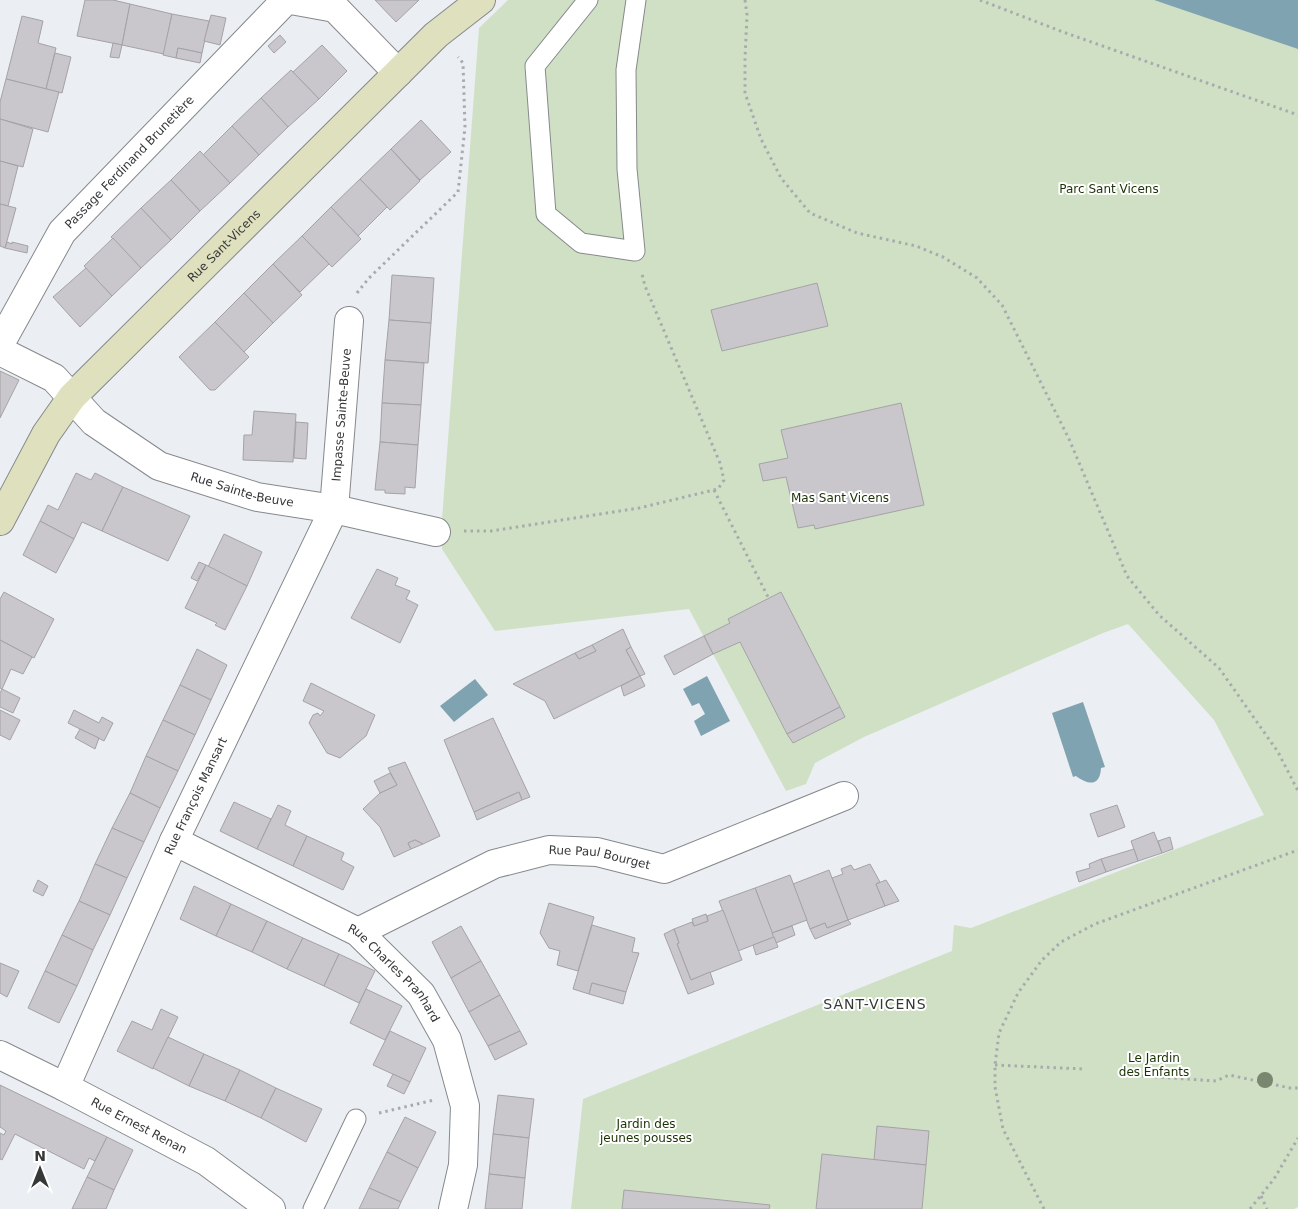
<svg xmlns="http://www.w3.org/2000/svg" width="1298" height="1209" font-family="'DejaVu Sans',sans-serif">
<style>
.green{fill:#d0e0c5}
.water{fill:#80a3b1}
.building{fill:#c9c7cb;stroke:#a4a2a6}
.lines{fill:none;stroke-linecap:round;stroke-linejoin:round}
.lane-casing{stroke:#86898c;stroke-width:21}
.street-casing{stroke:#86898c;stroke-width:30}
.secondary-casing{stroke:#86898c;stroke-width:30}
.path{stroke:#a8abae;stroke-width:3;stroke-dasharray:2.5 4;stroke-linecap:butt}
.lane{stroke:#fff;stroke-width:19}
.street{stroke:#fff;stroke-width:28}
.secondary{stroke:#dfe0bd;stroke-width:28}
.tree{fill:#798670}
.labels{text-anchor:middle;stroke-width:4;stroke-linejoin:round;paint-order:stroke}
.street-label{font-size:12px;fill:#363739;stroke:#fff}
.park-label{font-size:12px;fill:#1b3104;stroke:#fff}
.neighbourhood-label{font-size:14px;letter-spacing:1px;fill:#363739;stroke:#fff}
</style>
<rect width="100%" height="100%" fill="#ebeff3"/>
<polygon class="green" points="508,0 1298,0 1298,1207 1294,1209 571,1209 583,1099 952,951 954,925 971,928 1264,815 1214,720 1128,624 1103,633 864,737 815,763 806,784 786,791 689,609 495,631 442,549 442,519 479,28"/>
<g class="water">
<polygon points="1154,0 1298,0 1298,49"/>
<polygon points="707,676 730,721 701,736 694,721 705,714 699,703 692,706 683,689"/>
<polygon points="475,679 488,695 454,722 440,706"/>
<path d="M1083,702L1105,767L1101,768C1100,787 1088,785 1076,776L1073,777L1052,713Z"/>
</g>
<g class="building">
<polygon points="85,0 113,0 130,4 122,45 77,36"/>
<polygon points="375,0 419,0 396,22"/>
<polygon points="130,4 172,14 164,54 122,45"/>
<polygon points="172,14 209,21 202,53 178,48 176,58 163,55"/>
<polygon points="211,15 226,18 220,45 204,41"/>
<polygon points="22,16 43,21 38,43 56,48 46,89 6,79"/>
<polygon points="280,35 286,42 274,53 268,46"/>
<polygon points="113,43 122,45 119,58 110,57"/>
<polygon points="322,45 347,71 319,99 293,72"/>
<polygon points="178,48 202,53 200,63 176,58"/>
<polygon points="55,53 71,57 62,93 46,89"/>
<polygon points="291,70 319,99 288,127 261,98"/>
<polygon points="6,79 59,92 48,132 0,119 0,102"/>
<polygon points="261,98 288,127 259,155 232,126"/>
<polygon points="0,119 33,129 23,167 0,161"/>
<polygon points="421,120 451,152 420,180 391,149"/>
<polygon points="232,126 259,155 230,183 203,155"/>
<polygon points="391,149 420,181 390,210 360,179"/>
<polygon points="200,151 230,183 200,211 171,180"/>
<polygon points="0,161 18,166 8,206 0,204"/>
<polygon points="360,179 387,207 358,236 331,207"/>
<polygon points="171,180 200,211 171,240 141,208"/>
<polygon points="0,204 16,208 5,248 0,246"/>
<polygon points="331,207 361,239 332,267 302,236"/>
<polygon points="141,208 171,240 141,268 111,237"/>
<polygon points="302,236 329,264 300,292 273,264"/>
<polygon points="113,238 141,268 112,296 84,266"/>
<polygon points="7,242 12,244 12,242 28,246 27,253 5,248"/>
<polygon points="273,264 302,295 273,323 244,293"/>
<polygon points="86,268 112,296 80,327 53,297"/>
<polygon points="392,275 434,278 431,323 389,320"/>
<polygon points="817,283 828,326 722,351 711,310"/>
<polygon points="244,293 273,323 244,352 215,322"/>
<polygon points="389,320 431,323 428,363 385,360"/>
<polygon points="215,322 249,357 215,390 210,390 179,357"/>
<polygon points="385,360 424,363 421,405 382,403"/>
<polygon points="0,371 19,380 0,418"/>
<polygon points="382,403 421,405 418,445 380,442"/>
<polygon points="901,403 924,505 815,529 814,525 798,528 786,477 763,481 759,464 788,458 781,430"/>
<polygon points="254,411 296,414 293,462 243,460 244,435 252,435"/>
<polygon points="296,422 308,423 306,459 294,458"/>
<polygon points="380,442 418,445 415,488 405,487 405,494 385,493 385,490 375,490"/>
<polygon points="76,473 91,480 95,473 123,487 102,531 82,522 74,539 40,521 48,505 58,510"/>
<polygon points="123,487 190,516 168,561 102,531"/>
<polygon points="40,521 74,539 56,573 23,555"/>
<polygon points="224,534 262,552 247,586 208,567"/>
<polygon points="199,562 206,565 197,581 191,578"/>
<polygon points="206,565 247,586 225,630 215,625 217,623 185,608"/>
<polygon points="377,569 398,578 395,585 410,591 406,599 418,605 400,643 351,618"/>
<polygon points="4,592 54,619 34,658 0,640 0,599"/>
<polygon points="781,592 840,707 787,734 740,642 713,654 704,636 730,623 728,619"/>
<polygon points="623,629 631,647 626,650 640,676 554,719 545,701 513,684 575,653 579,659 596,651 592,645"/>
<polygon points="704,636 713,654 674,675 664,656"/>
<polygon points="0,640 32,657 23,674 11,669 2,689 0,688"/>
<polygon points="592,645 596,651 579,659 575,653"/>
<polygon points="631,647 645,674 640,676 626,650"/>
<polygon points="197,649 227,665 211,700 180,685"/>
<polygon points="640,676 645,686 624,696 621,686"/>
<polygon points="311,683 375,715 366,736 340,758 327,753 309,723 313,715 318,713 320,716 324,711 303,701"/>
<polygon points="180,685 211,700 195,735 163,720"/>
<polygon points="2,689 20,698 13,713 0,707 0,693"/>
<polygon points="840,707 845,717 793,743 787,734"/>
<polygon points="0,710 20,720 10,740 0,735"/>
<polygon points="74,710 99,723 102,717 113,723 104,741 68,723"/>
<polygon points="493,718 530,797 522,800 519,792 474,812 444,740"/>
<polygon points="163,720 195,735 178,771 146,756"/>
<polygon points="80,729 99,738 95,749 75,738"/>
<polygon points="146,756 178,771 160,808 130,793"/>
<polygon points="405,762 440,836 423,844 415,840 408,843 411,849 394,857 380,827 363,809 380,793 397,785 388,768"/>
<polygon points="390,773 397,785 380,793 374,781"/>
<polygon points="519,792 522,800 477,820 474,812"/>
<polygon points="130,793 160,808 144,842 112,828"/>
<polygon points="234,802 271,819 257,849 220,831"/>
<polygon points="278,805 291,811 285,825 307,836 293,866 257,849"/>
<polygon points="1117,805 1125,827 1098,837 1090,814"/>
<polygon points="112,828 144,842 127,878 95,864"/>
<polygon points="1154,832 1162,853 1138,861 1131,841"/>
<polygon points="307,836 344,853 341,860 354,867 343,890 293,866"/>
<polygon points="1170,837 1173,849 1162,853 1158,841"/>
<polygon points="415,840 423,844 411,849 408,843"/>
<polygon points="1134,849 1138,861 1106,872 1101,859"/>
<polygon points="1101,859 1106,872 1079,882 1076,872 1090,868 1089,864"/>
<polygon points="95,864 127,878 110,915 79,901"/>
<polygon points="870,864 880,882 876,884 885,906 848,920 832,878 843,874 841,869 851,865 854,870"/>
<polygon points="829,870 848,920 827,928 825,923 810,929 793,884"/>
<polygon points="790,875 807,920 772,933 755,888"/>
<polygon points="38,880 48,886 43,896 33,891"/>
<polygon points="886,880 899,901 885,906 876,884"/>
<polygon points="194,886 231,904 216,936 180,919"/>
<polygon points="755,888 774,937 738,951 719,901"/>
<polygon points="79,901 110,915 93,950 62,935"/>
<polygon points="549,903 594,917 578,971 557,965 560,951 549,948 540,933"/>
<polygon points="231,904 267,921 252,952 216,936"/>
<polygon points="723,910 742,960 691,980 677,944 679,943 674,929 692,922 694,926 708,921 707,916"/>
<polygon points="706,914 708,921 694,926 692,919"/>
<polygon points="848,920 851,924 815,939 810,929 825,923 827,928"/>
<polygon points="267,921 303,938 287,969 252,952"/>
<polygon points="592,925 635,938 632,952 639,953 626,992 592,983 589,994 573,989"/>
<polygon points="461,926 481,961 451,978 432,942"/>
<polygon points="792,926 795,935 776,943 772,933"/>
<polygon points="674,929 679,943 677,944 691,980 710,972 714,984 688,994 664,934"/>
<polygon points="62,935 93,950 77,986 45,971"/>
<polygon points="774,937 778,947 756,955 753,945"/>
<polygon points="303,938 339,954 324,986 287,969"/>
<polygon points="339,954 375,971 359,1003 324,986"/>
<polygon points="481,961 500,995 469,1012 451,978"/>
<polygon points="0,963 19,971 7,997 0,993"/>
<polygon points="45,971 77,986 59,1023 28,1008"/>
<polygon points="592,983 626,992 623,1004 589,994"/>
<polygon points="366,989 402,1006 385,1040 350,1023"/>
<polygon points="500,995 520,1031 488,1046 469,1012"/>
<polygon points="161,1009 178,1017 153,1069 117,1051 132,1021 152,1030"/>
<polygon points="390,1031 426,1048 410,1082 373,1065"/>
<polygon points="520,1031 527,1044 495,1060 488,1046"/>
<polygon points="168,1037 204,1054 189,1086 153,1068"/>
<polygon points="204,1054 240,1070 225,1101 189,1086"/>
<polygon points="240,1070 276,1088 261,1118 225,1101"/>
<polygon points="393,1074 410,1082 404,1094 387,1086"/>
<polygon points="0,1085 107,1137 95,1161 89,1158 84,1169 15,1134 2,1160 0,1159 0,1133 4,1135 6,1131 0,1127"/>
<polygon points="276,1088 322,1109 306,1142 261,1118"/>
<polygon points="498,1095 534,1099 529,1138 493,1134"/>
<polygon points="405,1117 436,1132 418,1168 387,1152"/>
<polygon points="877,1126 929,1131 926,1165 874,1160"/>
<polygon points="493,1134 529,1138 525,1178 489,1174"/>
<polygon points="107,1137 133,1150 114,1190 87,1177"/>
<polygon points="387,1152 418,1168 401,1202 369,1188"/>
<polygon points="822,1154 926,1165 922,1209 816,1209"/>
<polygon points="489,1174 525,1178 522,1209 485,1209"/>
<polygon points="87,1177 114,1190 106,1209 72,1209"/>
<polygon points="369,1188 401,1202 398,1209 359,1209"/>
<polygon points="624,1190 770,1205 769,1209 622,1209"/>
</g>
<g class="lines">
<defs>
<g id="lane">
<polyline points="588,0 535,66 546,214 581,243 635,251 627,169 626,70 636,0"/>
<polyline points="313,1209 356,1119"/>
</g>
<g id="street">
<polyline points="291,0 335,8 398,73"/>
<path id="s1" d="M0,344L62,232L286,0"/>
<path id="s2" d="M0,351L54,378L94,422L159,466L257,497L334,509L436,532"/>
<path id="s3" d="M174,841L358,932L421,994L447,1040L465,1106L463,1165L453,1209"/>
<path id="s4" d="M358,932L494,864L549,850L597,852L664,869L844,796"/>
<path id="s5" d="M0,1055L65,1087L206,1161L271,1209"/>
<path id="s6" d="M65,1087L174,841L334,509L349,321"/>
</g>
<g id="secondary">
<path id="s7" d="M0,521L46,434L72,397L436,35L481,0"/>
</g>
</defs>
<use href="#lane" class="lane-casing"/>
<use href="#street" class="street-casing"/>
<use href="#secondary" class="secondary-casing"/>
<g class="path">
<polyline points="745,0 747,15 745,59 745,93 761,139 781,178 810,213 857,233 916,246 943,257 977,278 1002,305 1069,439 1127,576 1159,615 1219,668 1278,752 1298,791"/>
<polyline points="980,0 1063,32 1298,115"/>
<polyline points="357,293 369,278 458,192 465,127 463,63 458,57"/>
<polyline points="714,490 769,599"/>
<polyline points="464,531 491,531 639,508 718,489 724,480 720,463 645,286 642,274"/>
<polyline points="995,1065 1084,1069"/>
<polyline points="1142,1076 1216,1081 1229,1075 1290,1088 1298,1088"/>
<polyline points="379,1113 434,1100"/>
<polyline points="1261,1196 1267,1209"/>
<polyline points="1044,1209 1003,1129 995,1087 995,1065 999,1033 1018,993 1042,960 1061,942 1095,924 1298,850"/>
<polyline points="1250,1209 1274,1179 1298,1138"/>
</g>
<use href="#lane" class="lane"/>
<use href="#street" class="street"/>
<use href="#secondary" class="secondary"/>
</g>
<circle class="tree" cx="1265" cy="1080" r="8"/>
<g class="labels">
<g class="street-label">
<text dy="4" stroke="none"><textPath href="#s1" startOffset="225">Passage Ferdinand Brunetière</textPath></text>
<text dy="4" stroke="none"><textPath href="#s7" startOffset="358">Rue Sant-Vicens</textPath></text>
<text dy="4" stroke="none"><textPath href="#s6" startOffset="732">Impasse Sainte-Beuve</textPath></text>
<text dy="4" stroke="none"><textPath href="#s2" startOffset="285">Rue Sainte-Beuve</textPath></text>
<text dy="4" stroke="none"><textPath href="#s6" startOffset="319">Rue François Mansart</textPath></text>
<text dy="4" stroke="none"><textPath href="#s4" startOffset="260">Rue Paul Bourget</textPath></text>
<text dy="4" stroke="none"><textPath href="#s3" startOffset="260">Rue Charles Pranhard</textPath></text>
<text dy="4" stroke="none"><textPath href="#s5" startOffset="156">Rue Ernest Renan</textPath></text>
</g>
<g class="park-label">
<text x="1109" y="193">Parc Sant Vicens</text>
<text x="840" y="502">Mas Sant Vicens</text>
<text x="1154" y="1062">Le Jardin<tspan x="1154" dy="14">des Enfants</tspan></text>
<text x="646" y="1128">Jardin des<tspan x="646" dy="14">jeunes pousses</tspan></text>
</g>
<g class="neighbourhood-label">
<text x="875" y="1009">SANT-VICENS</text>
</g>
</g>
<g transform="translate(40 1169)" stroke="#ffffff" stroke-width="4" paint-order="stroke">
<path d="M0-4L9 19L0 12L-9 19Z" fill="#363739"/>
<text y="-8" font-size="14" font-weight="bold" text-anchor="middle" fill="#363739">N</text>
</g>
</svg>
